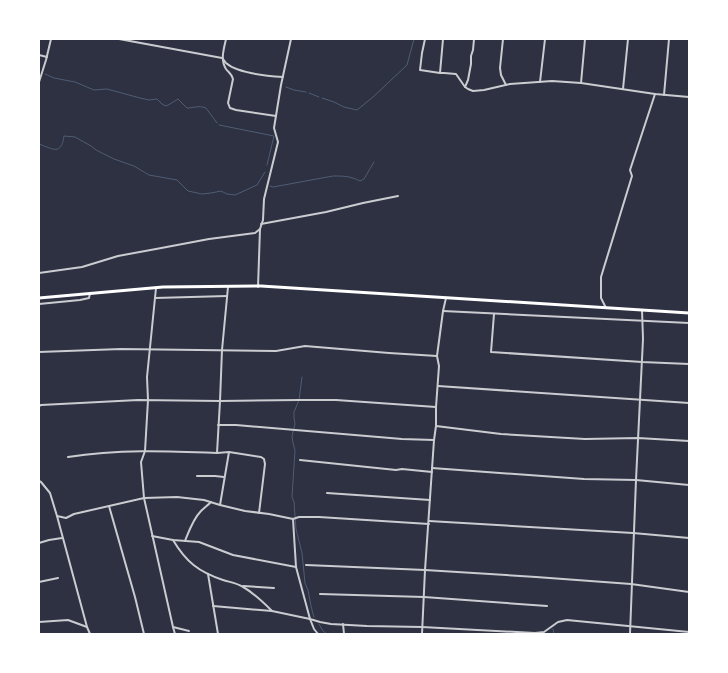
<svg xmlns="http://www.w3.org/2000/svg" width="728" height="673" font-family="'Source Serif 4',serif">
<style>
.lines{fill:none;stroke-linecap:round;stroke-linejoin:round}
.stream{stroke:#4f5d75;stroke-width:1}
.minor{stroke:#caccd0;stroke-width:2}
.secondary{stroke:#fff;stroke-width:3}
</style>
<rect width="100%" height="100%" fill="#2d3142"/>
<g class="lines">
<g class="stream">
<path d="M45,74L54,78L75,82L94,90L107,89L140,98L149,100L157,99L162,104L166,106L170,104L178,99L187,108C195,108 197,105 206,108L217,123"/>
<polyline points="286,87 294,90 306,92"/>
<polyline points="309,93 319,97"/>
<polyline points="322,98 334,102 344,107 357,110 373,97 407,65 414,39"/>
<polyline points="219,125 274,136 267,165"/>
<path d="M39,144C53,149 61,156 64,136L75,137L91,146L96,150L114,159L134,166L149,175L177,180L188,191L202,194L211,193L221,191L227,194L235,195L257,185L265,172"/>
<path d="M270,186L273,187L333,176C344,176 350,176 360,181L364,179L374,162"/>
<polyline points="302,377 299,400 294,412 294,418 295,424 292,436 293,443 295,450 292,497 294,502 296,529 302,553 305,583 308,590 311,606 313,614 314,617"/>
<polyline points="319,624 323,631 327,634"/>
<polyline points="553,629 554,634"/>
</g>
<g class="minor">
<path d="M119,39L222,58C224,60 225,62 226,63C237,73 268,76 283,77"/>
<path d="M226,39C224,48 220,60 226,69C229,73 232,74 233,79L228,103L230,108L236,110L276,116"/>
<polyline points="425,39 422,53 420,70 440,73"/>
<polyline points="443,39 440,73 444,73 456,74 465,87"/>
<polyline points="474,39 473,50 471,56 471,64 468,80 465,87 468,89 473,91 484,90 510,84 552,81 581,83 655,94 689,97"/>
<polyline points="503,39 500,68 501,75 506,85"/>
<polyline points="39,55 47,57"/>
<polyline points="39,82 46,60 51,39"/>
<polyline points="540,82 545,39"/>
<polyline points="581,83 585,39"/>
<polyline points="623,89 628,39"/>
<polyline points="664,95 669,39"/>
<polyline points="261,224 326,212 363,203 398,196"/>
<polyline points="39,273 82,267 118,256 156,249 209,239 255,233 260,229"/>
<polyline points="258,287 260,229 263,220 264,199 278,142 274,128 281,85 291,39"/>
<polyline points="156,288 147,377 148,400 145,451 141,462 144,498 173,627 175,634"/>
<polyline points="155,298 227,296"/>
<polyline points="39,304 80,300 89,298 90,293"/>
<polyline points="606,308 601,298 601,277 632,176 630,170 655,94"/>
<polyline points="443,311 689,323"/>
<polyline points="494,314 491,352 642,362 689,364"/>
<polyline points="39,352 121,349 276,351 305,346 389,353 437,356"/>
<polyline points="438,386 689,403"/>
<polyline points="39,406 41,405 138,400 220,401 299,400 336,400 436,407"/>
<polyline points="218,425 236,425 402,439 434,440"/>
<polyline points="436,426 501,434 585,439 638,438 689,441"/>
<polyline points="229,452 261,457 264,459 265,464 259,513"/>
<path d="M68,457C117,449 167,451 217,453"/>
<polyline points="300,460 396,470 402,469 432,472"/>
<polyline points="432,468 584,479 636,480 689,485"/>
<polyline points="197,476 215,476 224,477"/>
<polyline points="39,481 41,482 50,493 57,516"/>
<polyline points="327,493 430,500"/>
<polyline points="220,505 229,452 217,453 220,401 222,350 228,287"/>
<polyline points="109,506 135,597 144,634"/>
<polyline points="293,519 296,567 310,619 314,629 318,634"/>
<polyline points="429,521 633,533 689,538"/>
<polyline points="152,536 173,540 199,542 233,555 296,567"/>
<path d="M173,540C186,562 199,572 223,580C229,582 237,583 243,587C254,593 263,602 272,611"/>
<path d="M185,541C189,531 193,519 201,511C204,508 208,505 211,502"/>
<polyline points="39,543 49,540 62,538"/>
<polyline points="306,565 425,570 536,577 631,584 689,592"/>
<polyline points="208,574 218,634"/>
<polyline points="39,582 58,578"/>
<polyline points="243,586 274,588"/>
<polyline points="320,594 424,597 547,606"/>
<polyline points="213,606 272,611 310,619 320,622 331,624 367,626 422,627 535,633 544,632 558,622 567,620 689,632"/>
<polyline points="39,622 68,620 87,627"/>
<polyline points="343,624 344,634"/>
<polyline points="173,627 189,631"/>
<path d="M90,634L87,627C77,590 67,553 57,516L66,518L74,514L144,498L177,497L204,500L220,505L245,511L269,514L293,519L299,517H319L429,524"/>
<polyline points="422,634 425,570 434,440 436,426 436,407 439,366 437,356 443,311 446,298"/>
<polyline points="630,634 636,480 643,339 642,310"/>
</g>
<polyline class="secondary" points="39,298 163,287 261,286 689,313"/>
</g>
<rect width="728" height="673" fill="none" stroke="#ffffff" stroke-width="80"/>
</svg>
